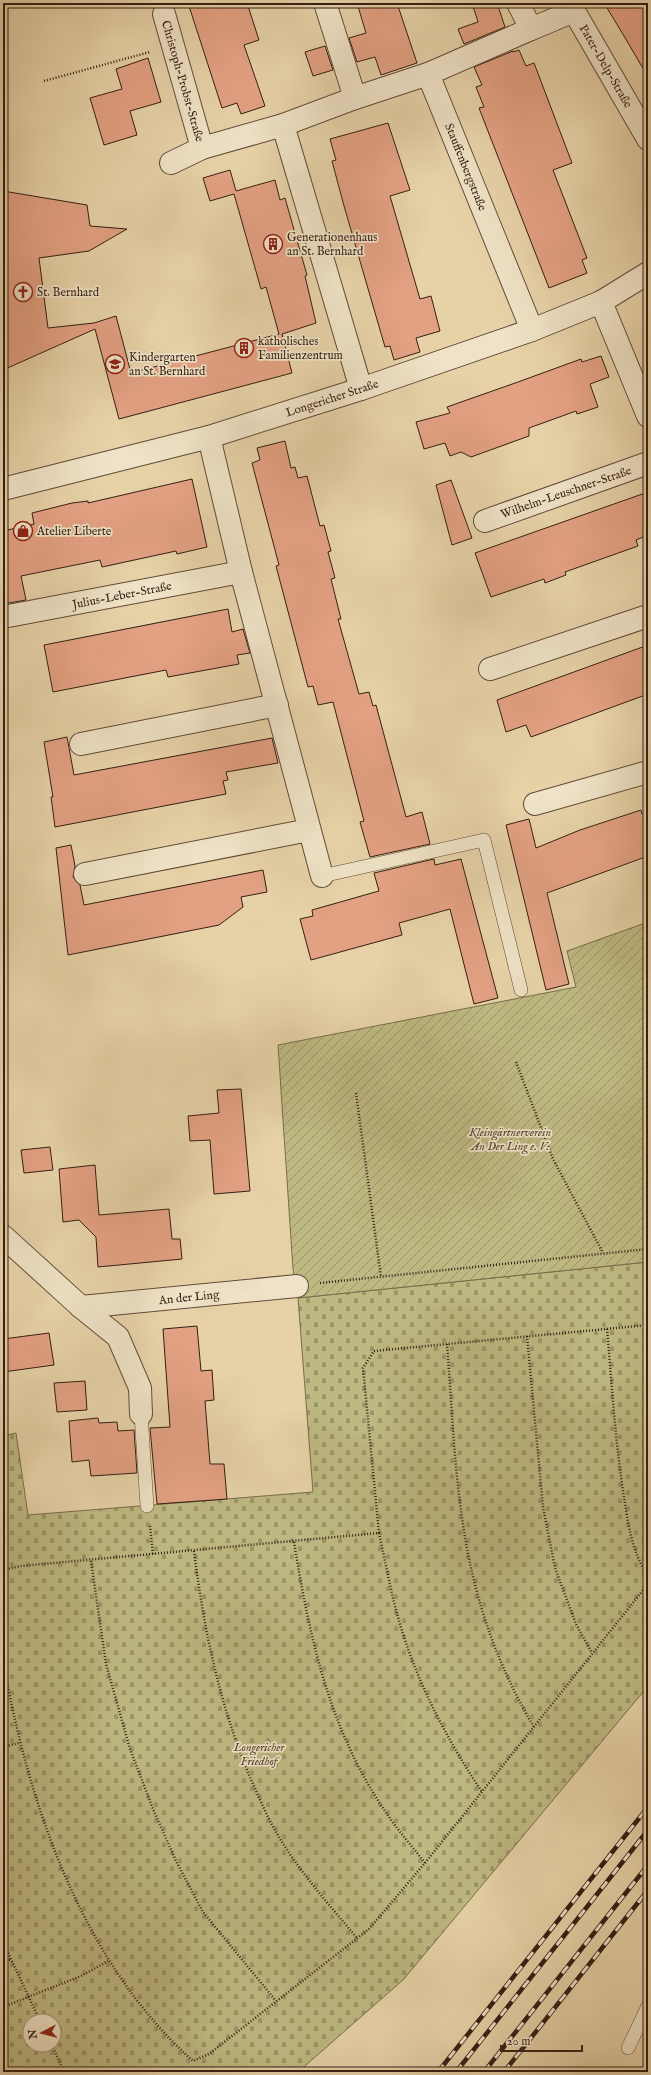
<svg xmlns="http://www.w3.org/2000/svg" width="651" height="2075" font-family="'IM FELL English',serif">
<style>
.cemetery{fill:url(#cemetery-stones);stroke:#796c4b;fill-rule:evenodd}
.garden{fill:url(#garden-furrows);stroke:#796c4b}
.building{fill:#e3a183;stroke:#341e14}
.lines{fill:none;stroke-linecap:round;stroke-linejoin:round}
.lane-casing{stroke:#614b39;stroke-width:14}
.street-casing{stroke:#614b39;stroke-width:24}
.path{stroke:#341e14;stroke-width:2.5;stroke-dasharray:1 2;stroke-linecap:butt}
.lane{stroke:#efe2c6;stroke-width:13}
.street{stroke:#efe2c6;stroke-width:22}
.rail-casing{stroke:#341e14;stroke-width:4.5}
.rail{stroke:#efe2c6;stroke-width:3;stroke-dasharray:9;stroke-linecap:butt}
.labels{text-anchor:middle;stroke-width:3.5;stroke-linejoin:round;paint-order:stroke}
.street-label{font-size:12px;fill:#341e14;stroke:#efe2c6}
.poi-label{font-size:12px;fill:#341e14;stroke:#efe2c6;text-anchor:start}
.park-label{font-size:12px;font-style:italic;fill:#564530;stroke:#efe2c6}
</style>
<defs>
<pattern id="cemetery-stones" width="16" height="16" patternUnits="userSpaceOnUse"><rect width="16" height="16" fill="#beb982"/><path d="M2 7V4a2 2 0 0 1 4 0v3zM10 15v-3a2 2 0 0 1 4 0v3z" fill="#9b9669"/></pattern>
<pattern id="garden-furrows" width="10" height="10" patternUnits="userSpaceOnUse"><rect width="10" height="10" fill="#beb982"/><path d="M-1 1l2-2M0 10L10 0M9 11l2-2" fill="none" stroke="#9b9669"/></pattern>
</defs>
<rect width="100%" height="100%" fill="#e7d2a8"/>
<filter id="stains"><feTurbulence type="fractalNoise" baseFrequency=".005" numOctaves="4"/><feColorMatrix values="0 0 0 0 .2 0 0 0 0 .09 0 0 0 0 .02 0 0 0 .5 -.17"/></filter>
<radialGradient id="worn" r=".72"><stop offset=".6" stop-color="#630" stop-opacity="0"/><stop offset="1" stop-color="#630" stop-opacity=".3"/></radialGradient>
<path class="cemetery" d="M648,1262V1686L403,1980L298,2072H3V1436L16,1433L28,1515L313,1492L298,1298ZM30,2021H54V2045H30Z"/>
<polygon class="garden" points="648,922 648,1262 298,1298 293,1269 278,1045 576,987 567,951"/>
<g class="building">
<polygon points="188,3 247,3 259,40 244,45 265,106 241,114 237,103 222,108"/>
<polygon points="357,3 397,3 417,63 381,75 375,57 357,62 349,38 366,33"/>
<polygon points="472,3 497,3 505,27 464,44 458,29 478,22"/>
<polygon points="604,3 648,3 648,77 624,36"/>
<polygon points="325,46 333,70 313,76 305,52"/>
<polygon points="519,50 526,66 534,63 572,163 553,170 587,258 582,260 587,273 549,288 479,108 484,107 476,87 482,85 474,67 513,51 513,52"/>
<polygon points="148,58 161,102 130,111 137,135 104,145 90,98 122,89 116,69"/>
<polygon points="388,123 410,190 390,196 420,299 431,296 440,331 416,338 420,352 394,360 390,346 385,347 344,206 332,161 336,160 330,139"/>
<polygon points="230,170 236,191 275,180 280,200 285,198 307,275 305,276 316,323 282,334 292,373 119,419 95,329 3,370 3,191 87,205 90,226 127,229 89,251 39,258 48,328 94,323 116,316 131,373 279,334 266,287 261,289 234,194 210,201 203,178"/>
<polygon points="601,356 609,377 590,384 598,407 577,414 576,411 529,428 529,436 471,457 461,452 450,456 445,443 424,449 416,422 450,413 447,407 518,382 581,359 582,362"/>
<polygon points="285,441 291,468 295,467 298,478 307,476 320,526 324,525 331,551 328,552 335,578 331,579 341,619 338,619 359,694 369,692 373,706 376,705 406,817 422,812 430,844 370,857 360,822 364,821 333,702 318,705 313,686 308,687 276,566 279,565 252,463 260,460 257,448"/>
<polygon points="192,479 207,547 177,554 176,551 102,567 100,560 21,576 26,600 3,604 3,531 34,524 32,513 72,503 88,501 88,503"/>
<polygon points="451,480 472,538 452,545 436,485"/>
<polygon points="648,492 648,535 636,540 638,546 565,572 566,575 545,583 544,579 491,597 475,553"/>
<polygon points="228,609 232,632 243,629 250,653 237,655 239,664 168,677 166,670 53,692 44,645"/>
<polygon points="648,645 648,694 531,737 526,725 506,732 497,700"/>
<polygon points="67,737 74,775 272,738 278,763 226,772 228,780 223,781 226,794 55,827 51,797 53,797 44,742"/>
<polygon points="641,810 642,814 648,812 648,856 547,893 569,984 546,990 506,825 529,819 536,848 580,830"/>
<polygon points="71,845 75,866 73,877 80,885 84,905 263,870 267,892 241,897 243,907 219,925 68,955 56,848"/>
<polygon points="434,859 435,865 461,859 498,998 474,1004 450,909 399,923 402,935 311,960 300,919 313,916 312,910 379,891 374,873"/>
<polygon points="241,1089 250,1191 214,1194 210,1140 190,1141 188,1116 219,1113 217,1090"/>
<polygon points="50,1147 53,1170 24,1173 21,1150"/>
<polygon points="95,1165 99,1215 169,1209 172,1239 180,1239 182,1259 98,1267 96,1237 79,1220 63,1222 59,1169"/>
<polygon points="197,1326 201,1371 212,1370 214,1400 205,1401 210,1464 224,1464 227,1499 157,1504 150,1428 170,1427 163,1329"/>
<polygon points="49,1333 54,1365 3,1372 3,1339"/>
<polygon points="85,1381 87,1410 57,1412 54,1383"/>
<polygon points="98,1418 99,1423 117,1422 118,1431 134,1430 137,1473 91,1476 89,1460 72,1462 69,1421"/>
</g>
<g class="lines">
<defs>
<g id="lane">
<polyline points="322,876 484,840 521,990"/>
<polyline points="141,1414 147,1506"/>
<polyline points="628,2048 648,2006"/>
</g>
<g id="street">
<polyline points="325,3 355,98 428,74 532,330"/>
<polyline points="518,3 531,29 574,11 648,139"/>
<polyline points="164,14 202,148 283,125 361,389"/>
<polyline points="428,74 531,29"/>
<polyline points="283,125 355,98"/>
<polyline points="171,163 202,148"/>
<polyline points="601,302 648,416"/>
<polyline points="209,437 241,572 322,876"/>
<polyline points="3,489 209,437 361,389 532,330 601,302 648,273"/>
<polyline points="485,521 648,463"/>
<polyline points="3,617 241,572"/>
<polyline points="490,669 648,616"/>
<polyline points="81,744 277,705"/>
<polyline points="535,804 648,772"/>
<polyline points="85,874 309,830"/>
<polyline points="3,1236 81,1307 118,1337 140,1388 141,1414"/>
<polyline points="81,1307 297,1286"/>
</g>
</defs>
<use href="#lane" class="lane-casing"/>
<use href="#street" class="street-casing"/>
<g class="path">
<polyline points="44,81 150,52"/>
<polyline points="516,1062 553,1159 603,1253"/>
<polyline points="356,1093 381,1277"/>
<polyline points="320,1283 648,1249"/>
<path d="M607,1329C612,1385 615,1441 624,1497C628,1523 632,1554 648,1575"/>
<polyline points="527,1336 543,1507 555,1568 576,1624 592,1653"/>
<path d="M447,1344C452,1406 454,1470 464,1531C475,1601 498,1667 534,1727"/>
<polyline points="150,1526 153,1554"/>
<path d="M379,1533C387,1569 393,1605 405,1640C423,1694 450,1744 482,1792"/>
<path d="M294,1542C309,1635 329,1728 383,1808C395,1827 411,1845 425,1863"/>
<path d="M194,1551C204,1630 219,1703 250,1777C260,1800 270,1824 284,1845C305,1878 332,1908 357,1938"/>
<polyline points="91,1561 106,1664 130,1749 153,1809 176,1861 203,1912 276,2001"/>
<polyline points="3,1570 21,1566 379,1533 363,1368 374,1351 648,1325"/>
<path d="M3,1660C28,1804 82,1962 193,2061L209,2054L369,1929L425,1863L648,1584"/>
<polyline points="3,1747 19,1743"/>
<polyline points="3,1942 40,2021"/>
<polyline points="3,1959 11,1960"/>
<polyline points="3,2007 81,1976 108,1961"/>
<polyline points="52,2045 64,2072"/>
</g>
<use href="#lane" class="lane"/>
<use href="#street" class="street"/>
<defs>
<g id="rail">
<polyline points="438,2072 648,1807"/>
<polyline points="456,2072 648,1830"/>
<polyline points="484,2072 648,1865"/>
<polyline points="504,2072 648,1890"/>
</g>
</defs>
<use href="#rail" class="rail-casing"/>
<use href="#rail" class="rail"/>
</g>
<defs>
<symbol id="building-ring" viewBox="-11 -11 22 22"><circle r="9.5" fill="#efe2c6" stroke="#8f2418" stroke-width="1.5"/><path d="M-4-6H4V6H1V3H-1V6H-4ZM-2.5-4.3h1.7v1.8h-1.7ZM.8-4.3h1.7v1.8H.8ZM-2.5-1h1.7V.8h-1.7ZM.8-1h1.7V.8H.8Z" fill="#8f2418"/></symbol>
<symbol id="church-ring" viewBox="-11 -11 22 22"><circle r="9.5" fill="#efe2c6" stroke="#8f2418" stroke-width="1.5"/><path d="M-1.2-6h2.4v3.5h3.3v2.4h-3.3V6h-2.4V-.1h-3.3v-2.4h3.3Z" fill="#8f2418"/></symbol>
<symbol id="school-ring" viewBox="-11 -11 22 22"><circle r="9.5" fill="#efe2c6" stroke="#8f2418" stroke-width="1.5"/><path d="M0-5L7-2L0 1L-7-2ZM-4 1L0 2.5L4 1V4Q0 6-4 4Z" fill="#8f2418"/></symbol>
<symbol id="shop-ring" viewBox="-11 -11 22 22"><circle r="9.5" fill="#efe2c6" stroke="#8f2418" stroke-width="1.5"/><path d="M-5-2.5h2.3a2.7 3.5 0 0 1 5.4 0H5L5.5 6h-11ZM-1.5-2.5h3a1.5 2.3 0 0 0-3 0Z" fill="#8f2418"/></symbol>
</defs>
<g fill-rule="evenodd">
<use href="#building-ring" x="262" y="233" width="22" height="22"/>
<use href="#church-ring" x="12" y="281" width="22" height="22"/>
<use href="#building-ring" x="233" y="337" width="22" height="22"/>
<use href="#school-ring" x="104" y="353" width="22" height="22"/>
<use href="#shop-ring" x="12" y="520" width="22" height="22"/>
</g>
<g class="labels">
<g class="street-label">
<text transform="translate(606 66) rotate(60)" y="4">Pater-Delp-Straße</text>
<text transform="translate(183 81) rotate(74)" y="4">Christoph-Probst-Straße</text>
<text transform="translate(466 167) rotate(68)" y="4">Stauffenbergstraße</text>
<text transform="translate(332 398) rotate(-18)" y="4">Longericher Straße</text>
<text transform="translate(566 492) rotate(-19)" y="4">Wilhelm-Leuschner-Straße</text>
<text transform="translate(122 595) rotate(-11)" y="4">Julius-Leber-Straße</text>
<text transform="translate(189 1297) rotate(-6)" y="4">An der Ling</text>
</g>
<g class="poi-label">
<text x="287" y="241">Generationenhaus<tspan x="287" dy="14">an St. Bernhard</tspan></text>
<text x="37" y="296">St. Bernhard</text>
<text x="258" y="345">katholisches<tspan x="258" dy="14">Familienzentrum</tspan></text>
<text x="129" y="361">Kindergarten<tspan x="129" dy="14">an St. Bernhard</tspan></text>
<text x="37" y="535">Atelier Liberte</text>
</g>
<g class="park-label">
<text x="510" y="1136">Kleingärtnerverein<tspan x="510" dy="14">An Der Ling e. V.</tspan></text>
<text x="259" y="1751">Longericher<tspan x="259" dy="14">Friedhof</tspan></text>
</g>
</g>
<rect width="651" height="2075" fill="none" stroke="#e7d2a8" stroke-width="16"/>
<rect x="4" y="4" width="643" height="2067" fill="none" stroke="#341e14" stroke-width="2"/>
<rect x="8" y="8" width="635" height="2059" fill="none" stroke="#341e14"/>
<g transform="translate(42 2033) rotate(263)"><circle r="19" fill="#efe2c6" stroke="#a4947f"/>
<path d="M0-3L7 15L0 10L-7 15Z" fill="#8f2418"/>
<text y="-6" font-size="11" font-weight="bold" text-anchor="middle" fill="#341e14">N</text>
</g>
<path d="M501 2045v6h81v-6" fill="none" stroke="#341e14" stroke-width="2"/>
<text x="507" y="2045" font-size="12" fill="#341e14" stroke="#efe2c6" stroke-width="3" paint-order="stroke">20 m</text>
<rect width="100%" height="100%" filter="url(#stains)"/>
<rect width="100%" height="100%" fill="url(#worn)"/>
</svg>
